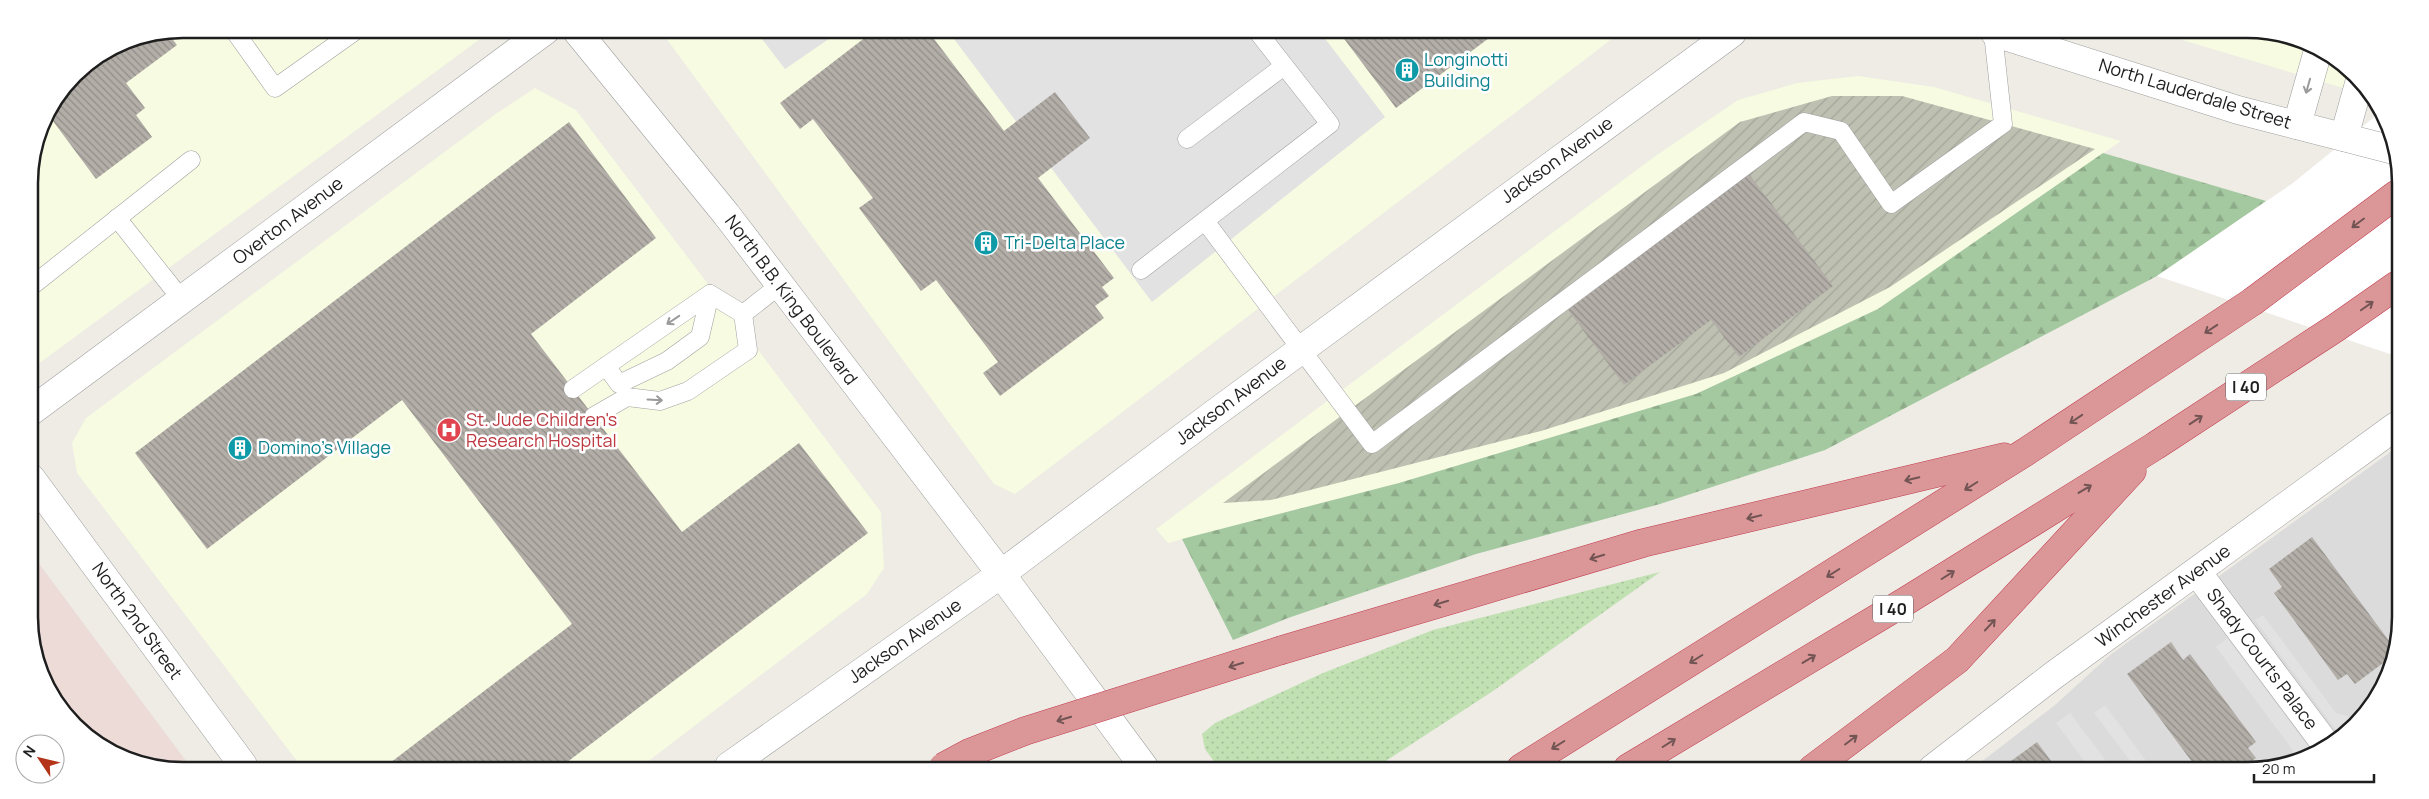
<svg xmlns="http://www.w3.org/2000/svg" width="2429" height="799" font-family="Manrope,sans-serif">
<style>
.residential{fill:#dcdbdb}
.commercial{fill:#ecdbd7}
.education{fill:#f6fbe1}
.construction{fill:url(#construction-furrows)}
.grass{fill:url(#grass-dots)}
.forest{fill:url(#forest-firs)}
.parking{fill:#e2e2e2}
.pier{fill:#fff}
.building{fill:url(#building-back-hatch)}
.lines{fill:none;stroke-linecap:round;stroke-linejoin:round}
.service-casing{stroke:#9f9f9f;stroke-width:19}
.minor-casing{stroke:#9f9f9f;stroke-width:29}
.tertiary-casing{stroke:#9f9f9f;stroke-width:29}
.motorway-casing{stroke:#c33b51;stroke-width:29}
.service{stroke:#fff;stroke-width:18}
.minor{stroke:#fff;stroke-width:28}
.tertiary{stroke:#fff;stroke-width:28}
.motorway{stroke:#db9797;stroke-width:28}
.motorway-bridge-casing{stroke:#c33b51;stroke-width:29;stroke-linecap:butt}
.motorway-bridge{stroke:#db9797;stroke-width:28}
.oneway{stroke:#9a9a9a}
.oneway2{stroke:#735454}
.labels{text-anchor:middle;stroke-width:5;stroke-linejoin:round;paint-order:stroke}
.shield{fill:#fff;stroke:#626262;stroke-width:1}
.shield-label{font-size:16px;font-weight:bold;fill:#1e1e1e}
.culture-label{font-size:18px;fill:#0d838f;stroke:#fff;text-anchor:start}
.street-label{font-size:18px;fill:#1e1e1e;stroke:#fff}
.health-label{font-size:18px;fill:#be3a42;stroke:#fff;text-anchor:start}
.rim{fill:none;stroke:#1e1e1e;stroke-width:2.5}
</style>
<defs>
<pattern id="construction-furrows" width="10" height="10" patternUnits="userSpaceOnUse" patternTransform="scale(1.25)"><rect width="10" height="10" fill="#bec1b2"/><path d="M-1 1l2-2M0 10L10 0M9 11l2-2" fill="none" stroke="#a3a599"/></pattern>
<pattern id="grass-dots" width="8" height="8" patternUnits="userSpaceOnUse" patternTransform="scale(1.25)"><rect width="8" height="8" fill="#c1e1b2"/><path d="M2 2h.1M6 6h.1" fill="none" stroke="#a5c199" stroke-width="1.8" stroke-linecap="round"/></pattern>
<pattern id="forest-firs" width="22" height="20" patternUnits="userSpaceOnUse" patternTransform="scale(1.25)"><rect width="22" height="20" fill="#a4c89f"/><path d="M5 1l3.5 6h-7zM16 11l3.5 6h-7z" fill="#8dab88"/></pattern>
<pattern id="building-back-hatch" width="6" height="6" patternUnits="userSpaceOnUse" patternTransform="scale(1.25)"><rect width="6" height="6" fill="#b3aea8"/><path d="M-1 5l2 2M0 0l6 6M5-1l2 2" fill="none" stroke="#918d88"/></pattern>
</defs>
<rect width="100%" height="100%" fill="#eeece5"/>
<polygon class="residential" points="2396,448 2395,657 2374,702 2340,738 2305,759 2256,770 1972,769 2055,705 2110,655"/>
<polygon class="commercial" points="31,553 189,765 142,765 105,750 67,718 32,646"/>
<g class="education">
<polygon points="182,29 488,30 487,34 30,370 29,173 41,123 74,74 124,40"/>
<polygon points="660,30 1621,32 1015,494 994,484"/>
<polygon points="2162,34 2287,34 2324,49 2362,81 2370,96"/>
<polygon points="1858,76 1934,87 2121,141 1878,309 1696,394 1399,483 1168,543 1156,529 1654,157 1738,100 1797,83"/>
<polygon points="535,88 576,110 881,512 884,568 867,594 642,766 300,765 77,473 72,443 86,418 497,113"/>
</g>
<polygon class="construction" points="1832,96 1902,96 2095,149 1890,287 1724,373 1541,431 1271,500 1223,503 1740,122"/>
<polygon class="grass" points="1660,572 1493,691 1375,768 1218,767 1205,749 1202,734 1215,723 1323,673 1433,630"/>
<polygon class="forest" points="2103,153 2266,201 2157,276 1825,450 1660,504 1476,554 1288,618 1233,640 1182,539 1399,483 1696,394 1878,309"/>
<g class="parking">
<polygon points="755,30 842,30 785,69"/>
<polygon points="948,31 1320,32 1385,117 1152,302"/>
<polygon points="2263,615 2336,713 2347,716 2354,724 2341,737 2255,620"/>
<polygon points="2227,638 2314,754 2300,760 2216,647"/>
<polygon points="2105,705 2153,770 2137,770 2094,713"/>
<polygon points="2070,713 2113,770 2091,770 2056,723"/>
</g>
<polygon class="pier" points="2378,114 2397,153 2396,356 2157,276 2293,183"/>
<g class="building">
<polygon points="875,30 899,31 902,35 908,31 928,31 1004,131 1055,92 1090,138 1038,178 1114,278 1102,287 1109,296 1095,306 1104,318 1000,396 983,373 998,362 936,280 921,291 859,208 873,198 813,119 800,129 780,103"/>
<polygon points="167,32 177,45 126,83 145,108 136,115 152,137 96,179 47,113 74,74 124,40"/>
<polygon points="1339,32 1497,32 1396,108"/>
<polygon points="569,122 656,238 531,334 682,532 799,443 868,533 562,766 386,766 572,624 402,400 207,549 135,453"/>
<polygon points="1749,174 1833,286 1739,357 1711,320 1624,385 1568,310"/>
<polygon points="2312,537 2395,649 2395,654 2355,684 2347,674 2338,680 2274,593 2282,587 2269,569"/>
<polygon points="2171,642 2183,660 2190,654 2256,742 2248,748 2256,758 2240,770 2198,770 2127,674"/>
<polygon points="2037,742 2057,769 2000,769"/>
</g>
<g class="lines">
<defs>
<g id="service">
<polyline points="233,29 275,88 358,29"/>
<polyline points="1187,139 1284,66"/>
<polyline points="117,218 182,300"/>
<polyline points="1205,221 1372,444 1804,122 1841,131 1891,204 2003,124 1993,33"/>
<polyline points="1141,270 1330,124 1257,31"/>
<polyline points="33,285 191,160"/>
<polyline points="743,314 780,285"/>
<polyline points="606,366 619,384 667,361 700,337 710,294"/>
<polyline points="573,389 710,294 743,314"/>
<polyline points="594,416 627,397 660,401 688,391 748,350 743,314"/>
</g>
<g id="minor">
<polyline points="2297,125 2319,47"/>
<polyline points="2344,137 2360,80"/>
<polyline points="30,412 546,30"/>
<polyline points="2197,572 2327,746"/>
<polyline points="1932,769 2054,675 2396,426"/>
</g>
<g id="tertiary">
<polyline points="576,30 726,214 1001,574 1144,767"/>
<polyline points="1995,33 2238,110 2397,151"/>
<polyline points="31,478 243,765"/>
<polyline points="729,766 1001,574 1211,416 1732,33"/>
</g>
<g id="motorway">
<polyline points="1282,650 1643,543 2004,457"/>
<polyline points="1521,768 2027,451 2252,302 2397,194"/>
<polyline points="1628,768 1906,601 2155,446 2337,327 2397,285"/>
<polyline points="1812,769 1957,660 2132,471"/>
</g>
</defs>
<use href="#service" class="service-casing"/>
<use href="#minor" class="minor-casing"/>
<use href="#tertiary" class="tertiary-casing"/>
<use href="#motorway" class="motorway-casing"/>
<use href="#service" class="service"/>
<use href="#minor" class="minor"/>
<use href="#tertiary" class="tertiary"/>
<use href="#motorway" class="motorway"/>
<defs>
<polyline id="motorway-bridge" points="943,767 969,753 1025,731 1282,650"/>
</defs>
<use href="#motorway-bridge" class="motorway-bridge-casing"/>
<use href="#motorway-bridge" class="motorway-bridge"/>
</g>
<defs><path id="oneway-shaft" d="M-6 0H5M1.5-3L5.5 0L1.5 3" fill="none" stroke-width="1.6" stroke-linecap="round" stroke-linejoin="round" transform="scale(1.25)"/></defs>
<g class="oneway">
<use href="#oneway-shaft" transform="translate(2308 86) rotate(106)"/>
<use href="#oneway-shaft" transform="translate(673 320) rotate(146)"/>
<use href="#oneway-shaft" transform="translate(655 400) rotate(3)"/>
</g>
<g class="oneway2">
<use href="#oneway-shaft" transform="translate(2358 223) rotate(143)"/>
<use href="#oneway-shaft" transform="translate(2367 306) rotate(-35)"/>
<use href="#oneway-shaft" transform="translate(2211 329) rotate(146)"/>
<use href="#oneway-shaft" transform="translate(2076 419) rotate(146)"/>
<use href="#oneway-shaft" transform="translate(2196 420) rotate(-33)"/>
<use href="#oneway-shaft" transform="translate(1912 479) rotate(167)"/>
<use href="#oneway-shaft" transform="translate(1971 486) rotate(148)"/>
<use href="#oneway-shaft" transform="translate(2085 489) rotate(-31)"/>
<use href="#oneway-shaft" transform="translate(1754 517) rotate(167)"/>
<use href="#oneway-shaft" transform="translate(1597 557) rotate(163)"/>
<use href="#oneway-shaft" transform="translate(1833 573) rotate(148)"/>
<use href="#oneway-shaft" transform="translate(1948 575) rotate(-32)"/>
<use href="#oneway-shaft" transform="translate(1441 603) rotate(163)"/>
<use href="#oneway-shaft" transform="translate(1990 625) rotate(-47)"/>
<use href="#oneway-shaft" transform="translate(1696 659) rotate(148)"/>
<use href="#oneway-shaft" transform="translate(1809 659) rotate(-31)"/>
<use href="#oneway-shaft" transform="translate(1236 665) rotate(163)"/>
<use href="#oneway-shaft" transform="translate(1064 719) rotate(163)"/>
<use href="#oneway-shaft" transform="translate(1851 740) rotate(-37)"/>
<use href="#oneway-shaft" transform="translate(1669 743) rotate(-32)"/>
<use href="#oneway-shaft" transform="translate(1558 745) rotate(148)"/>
</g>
<defs>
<symbol id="building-disc" viewBox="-11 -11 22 22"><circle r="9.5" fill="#0f9aa8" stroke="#fff"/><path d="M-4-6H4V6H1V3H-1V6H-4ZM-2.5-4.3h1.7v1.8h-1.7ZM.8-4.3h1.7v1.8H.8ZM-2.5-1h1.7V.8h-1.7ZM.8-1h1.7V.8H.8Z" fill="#fff"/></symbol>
<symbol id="hospital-disc" viewBox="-11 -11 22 22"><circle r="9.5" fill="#e0444e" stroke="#fff"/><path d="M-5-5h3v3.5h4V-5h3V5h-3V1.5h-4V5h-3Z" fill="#fff"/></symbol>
</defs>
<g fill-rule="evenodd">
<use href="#building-disc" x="1393" y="56" width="28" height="28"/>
<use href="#building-disc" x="972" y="229" width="28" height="28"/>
<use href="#hospital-disc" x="435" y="416" width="28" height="28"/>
<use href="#building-disc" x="226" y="434" width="28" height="28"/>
</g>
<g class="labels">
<g class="shield">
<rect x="2226" y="373.5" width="40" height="27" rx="4"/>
<rect x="1873" y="595.5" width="40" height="27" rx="4"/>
</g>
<g class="shield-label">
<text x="2246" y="393">I 40</text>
<text x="1893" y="615">I 40</text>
</g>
<g class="culture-label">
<text x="1424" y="66">Longinotti<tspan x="1424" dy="21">Building</tspan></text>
<text x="1004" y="249">Tri-Delta Place</text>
<text x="258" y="454">Domino's Village</text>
</g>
<g class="street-label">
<text transform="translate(2195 94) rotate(17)" y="6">North Lauderdale Street</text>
<text transform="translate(1557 160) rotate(-36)" y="6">Jackson Avenue</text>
<text transform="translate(288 221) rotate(-37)" y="6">Overton Avenue</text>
<text transform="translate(791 300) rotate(53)" y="6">North B.B. King Boulevard</text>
<text transform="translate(1231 401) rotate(-37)" y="6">Jackson Avenue</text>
<text transform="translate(2163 596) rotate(-36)" y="6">Winchester Avenue</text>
<text transform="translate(137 621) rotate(54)" y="6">North 2nd Street</text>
<text transform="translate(905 641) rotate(-35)" y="6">Jackson Avenue</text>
<text transform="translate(2262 659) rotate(53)" y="6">Shady Courts Palace</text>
</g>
<g class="health-label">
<text x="466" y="426">St. Jude Children's<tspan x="466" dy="21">Research Hospital</tspan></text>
</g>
</g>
<path d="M0 0H2429V799H0ZM183 38H2247A145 145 0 0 1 2392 183V617A145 145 0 0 1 2247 762H183A145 145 0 0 1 38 617V183A145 145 0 0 1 183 38Z" fill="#fff" fill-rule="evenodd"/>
<path class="rim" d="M183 38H2247A145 145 0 0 1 2392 183V617A145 145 0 0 1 2247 762H183A145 145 0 0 1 38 617V183A145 145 0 0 1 183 38Z"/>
<g transform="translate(40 759) rotate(305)"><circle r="24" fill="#ffffff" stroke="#a5a5a5"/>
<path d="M0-4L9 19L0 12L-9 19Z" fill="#b33419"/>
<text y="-8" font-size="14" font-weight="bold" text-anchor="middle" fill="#1e1e1e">N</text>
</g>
<path d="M2254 774v8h120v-8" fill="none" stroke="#1e1e1e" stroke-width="2.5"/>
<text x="2262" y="774" font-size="15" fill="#1e1e1e" stroke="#ffffff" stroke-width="4" paint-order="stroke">20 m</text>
</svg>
